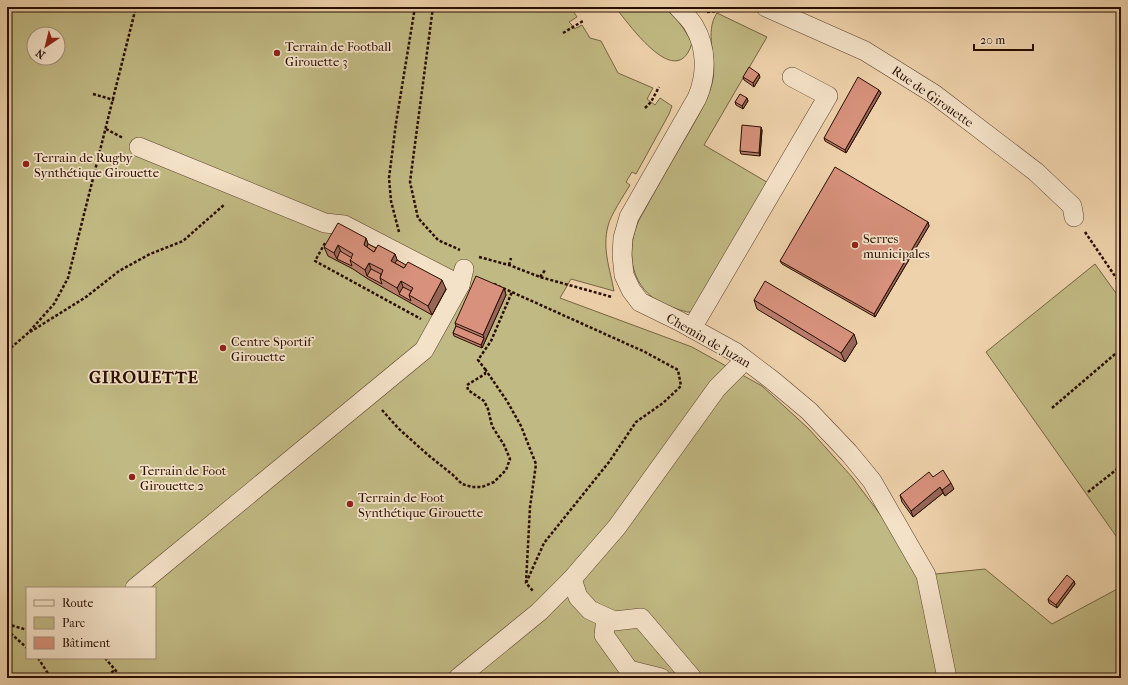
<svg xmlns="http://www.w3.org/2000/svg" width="1128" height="685" font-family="'IM FELL French Canon',serif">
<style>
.green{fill:#c1b983;stroke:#756442;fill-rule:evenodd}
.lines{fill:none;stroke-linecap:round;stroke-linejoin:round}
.minor-casing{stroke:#5a3f2b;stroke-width:20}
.path{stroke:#290e00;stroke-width:2.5;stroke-dasharray:3 2;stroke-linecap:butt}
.minor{stroke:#f4e2c8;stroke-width:19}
.wall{fill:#b97d6b;stroke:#290e00}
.shaded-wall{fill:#966657;stroke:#290e00}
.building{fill:#d7917c;stroke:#290e00}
.poi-dot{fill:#8f2418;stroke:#f4e2c8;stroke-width:1.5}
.labels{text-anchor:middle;stroke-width:3.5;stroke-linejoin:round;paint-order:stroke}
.poi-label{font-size:13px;fill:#290e00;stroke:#f4e2c8;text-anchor:start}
.street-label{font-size:13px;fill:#290e00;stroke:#f4e2c8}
.district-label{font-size:17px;font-weight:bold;letter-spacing:1px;fill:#290e00;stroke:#f4e2c8}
</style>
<rect width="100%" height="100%" fill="#eed2ab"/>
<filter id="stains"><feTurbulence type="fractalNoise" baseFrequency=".005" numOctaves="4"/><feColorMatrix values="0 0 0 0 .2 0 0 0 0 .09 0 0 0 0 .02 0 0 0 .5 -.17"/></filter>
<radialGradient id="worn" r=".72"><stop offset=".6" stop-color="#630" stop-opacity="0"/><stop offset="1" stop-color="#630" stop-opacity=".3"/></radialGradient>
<g class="green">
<path d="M7,7L571,8L577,17L569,22L572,25L574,29L582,25L590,38L601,41L618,73L653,88L647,99L655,105L660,98L672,106L669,114L636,174L632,172L626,182L630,185C624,195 610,216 608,226C602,249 610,269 614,291L571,279L560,298L692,347L762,386L809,429L852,477L926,575L985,569L1052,624L1121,587V678H7ZM34,34H58V58H34ZM27,588H155V658H27Z"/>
<path d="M615,7C628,7 647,5 659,7C673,9 686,32 692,43C677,93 629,24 615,7Z"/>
<path d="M717,13L767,37L704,145L770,184L692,312H687C677,309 666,306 658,301C629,284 626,248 639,220C655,191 672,161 689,132C698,116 710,97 713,79C717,58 704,32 717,13Z"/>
<polygon points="1095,264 1121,300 1121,543 986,352"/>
</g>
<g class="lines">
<defs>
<g id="minor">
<path d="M678,7C683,13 690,19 694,26C707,48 707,75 697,98L629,217L623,238L622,255L624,275L631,290L640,302L679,321L735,352L772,380L809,411L849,453L872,481L926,575L947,678"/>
<polyline points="766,7 865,51 934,94 1036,172 1072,206 1074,217"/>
<polyline points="139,147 325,223 344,225 460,285"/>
<polyline points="692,328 828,96 792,77"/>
<polyline points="135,588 424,350 460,285 464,269"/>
<polyline points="606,618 604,635 629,670 661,678"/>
<polyline points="458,678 539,612 572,579"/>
<polyline points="692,678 641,618 614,621 590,610 578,597 572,579 617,527 717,388 745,360"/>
</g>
</defs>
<use href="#minor" class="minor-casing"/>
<g class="path">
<polyline points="433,7 410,182 418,218 438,240 460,250"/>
<polyline points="707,12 748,8"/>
<polyline points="563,33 583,21"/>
<polyline points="93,94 114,100"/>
<polyline points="645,108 651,102 659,87"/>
<polyline points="106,129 123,138"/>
<polyline points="399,232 391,201 389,178 396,123 415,7"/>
<polyline points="1085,232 1121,285"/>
<polyline points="325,243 315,261 421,319"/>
<polyline points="479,257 509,265 540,277 612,297"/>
<polyline points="509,265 511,258"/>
<polyline points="540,277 546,269"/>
<polyline points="494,284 645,352 678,370 681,386 663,403 636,422 609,462 544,543 526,583"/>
<polyline points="30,332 86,297 119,271 150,254 183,241 225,204"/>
<polyline points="7,351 27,334 54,304 68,278 136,7"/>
<polyline points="485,369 507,401 521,426 536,464 530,507 526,583 533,591"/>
<polyline points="1052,408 1121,349"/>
<polyline points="382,410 398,428 428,455 453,475 462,484 472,487 482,487 494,482 506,470 510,459 504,445 492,426 488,409 484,401 468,390 467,385 485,374 485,369 478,360 491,341 512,292"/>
<polyline points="1088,492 1121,466"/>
<polyline points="7,624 27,630"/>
<polyline points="7,630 27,648"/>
<polyline points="38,658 51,678"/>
<polyline points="105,658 122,678"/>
<polyline points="7,674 11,678"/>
<polyline points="103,678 115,670"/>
</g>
<use href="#minor" class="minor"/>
</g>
<g class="wall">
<polygon points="743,77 760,77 754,87 744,80"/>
<polygon points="879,90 881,93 846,153 825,141 824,138"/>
<polygon points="747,98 748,101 743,109 736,105 735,102"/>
<polygon points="762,130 760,156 741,154 740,151"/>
<polygon points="928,222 929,226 875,317 782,264 780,261"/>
<polygon points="366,238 368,244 376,248 395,254 397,260 446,289 432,315 368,279 353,269 328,256 324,247"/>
<polygon points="504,288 506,295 482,348 454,336 453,333 456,326 455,323"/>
<polygon points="754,300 857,343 845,362 757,309"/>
<polygon points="933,477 954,489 945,496 943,493 913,517 902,502 900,495"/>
<polygon points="1074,581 1075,584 1057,608 1049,603 1048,599"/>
</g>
<g class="shaded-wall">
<polygon points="759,74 760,77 754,87 753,83"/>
<polygon points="879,90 881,93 846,153 845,150"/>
<polygon points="747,98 748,101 743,109 742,106"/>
<polygon points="761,127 762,130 760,156 759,153"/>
<polygon points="928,222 929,226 875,317 874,314"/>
<polygon points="366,238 369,247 368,252 364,245"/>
<polygon points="338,245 342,254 337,259 334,253"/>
<polygon points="395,254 398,263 396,268 391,261"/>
<polygon points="369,263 372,272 367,276 365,270"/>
<polygon points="442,280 446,289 432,315 428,306"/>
<polygon points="401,281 404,290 400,294 397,288"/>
<polygon points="504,288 506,295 482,348 481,345 484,338 483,335"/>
<polygon points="854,334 857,343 845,362 841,353"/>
<polygon points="951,483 954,489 945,496 942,490"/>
<polygon points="940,487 943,493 913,517 911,511"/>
<polygon points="1074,581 1075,584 1057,608 1056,605"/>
</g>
<g class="building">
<polygon points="749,67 759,74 753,83 743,77"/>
<polygon points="858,77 879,90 845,150 824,138"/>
<polygon points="740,94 747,98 742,106 735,102"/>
<polygon points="742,125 761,127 759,153 740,151"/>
<polygon points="835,167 928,222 874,314 780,261"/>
<polygon points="338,223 366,238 364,245 374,252 378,245 395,254 391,261 404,268 408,262 442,280 428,306 409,295 413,288 401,281 397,288 380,278 383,270 369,263 365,270 350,260 353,254 338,245 334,253 324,247"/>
<polygon points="368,244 376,248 374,252 367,247"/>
<polygon points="340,251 352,258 350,260 352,266 337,259"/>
<polygon points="397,260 406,265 404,268 395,263"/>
<polygon points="371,269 381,274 380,278 382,284 367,276"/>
<polygon points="476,276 504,288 483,335 455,323"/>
<polygon points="765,281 854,334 841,353 754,300"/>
<polygon points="403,287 411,291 409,295 411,301 399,294"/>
<polygon points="456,326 484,338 481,345 453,333"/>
<polygon points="943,470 951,483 942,490 940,487 911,511 900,495 929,472 933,477"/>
<polygon points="1067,575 1074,581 1056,605 1048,599"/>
</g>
<g class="poi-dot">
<circle cx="277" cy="53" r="4"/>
<circle cx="26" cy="164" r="4"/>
<circle cx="855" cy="245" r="4"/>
<circle cx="223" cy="348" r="4"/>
<circle cx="132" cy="477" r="4"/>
<circle cx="350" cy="504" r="4"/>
</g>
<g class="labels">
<g class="poi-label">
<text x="285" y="51">Terrain de Football<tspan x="285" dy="15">Girouette 3</tspan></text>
<text x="34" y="162">Terrain de Rugby<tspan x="34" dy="15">Synthétique Girouette</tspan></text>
<text x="863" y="243">Serres<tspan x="863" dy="15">municipales</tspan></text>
<text x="231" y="346">Centre Sportif<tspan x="231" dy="15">Girouette</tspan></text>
<text x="140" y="475">Terrain de Foot<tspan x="140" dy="15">Girouette 2</tspan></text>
<text x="358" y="502">Terrain de Foot<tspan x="358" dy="15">Synthétique Girouette</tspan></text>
</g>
<g class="street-label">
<text transform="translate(933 96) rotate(35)" y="5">Rue de Girouette</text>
<text transform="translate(709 340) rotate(30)" y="5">Chemin de Juzan</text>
</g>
<g class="district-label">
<text x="144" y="383">GIROUETTE</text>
</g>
</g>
<rect width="1128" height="685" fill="none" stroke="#eed2ab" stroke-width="24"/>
<rect x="8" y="8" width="1112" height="669" fill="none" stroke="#290e00" stroke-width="2"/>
<rect x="12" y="12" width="1104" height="661" fill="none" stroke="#290e00"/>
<rect x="26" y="587" width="130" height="72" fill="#f4e2c8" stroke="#a38d78"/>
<rect x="34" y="600" width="20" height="6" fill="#f4e2c8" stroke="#a38d78"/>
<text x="62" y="607" font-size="12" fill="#290e00">Route</text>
<rect x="34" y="617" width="20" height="12" fill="#c1b983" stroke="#a38d78"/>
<text x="62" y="627" font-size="12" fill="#290e00">Parc</text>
<rect x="34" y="637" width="20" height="12" fill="#d7917c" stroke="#a38d78"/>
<text x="62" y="647" font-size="12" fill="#290e00">Bâtiment</text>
<g transform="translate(46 46) rotate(215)"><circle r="19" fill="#f4e2c8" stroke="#a38d78"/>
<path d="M0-3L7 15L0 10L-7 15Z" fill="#8f2418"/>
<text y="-6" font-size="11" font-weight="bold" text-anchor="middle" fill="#290e00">N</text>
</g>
<path d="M974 44v6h59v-6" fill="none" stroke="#290e00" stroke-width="2"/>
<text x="980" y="44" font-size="12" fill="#290e00" stroke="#f4e2c8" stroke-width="3" paint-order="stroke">20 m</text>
<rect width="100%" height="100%" filter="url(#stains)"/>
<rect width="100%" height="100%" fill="url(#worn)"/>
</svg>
